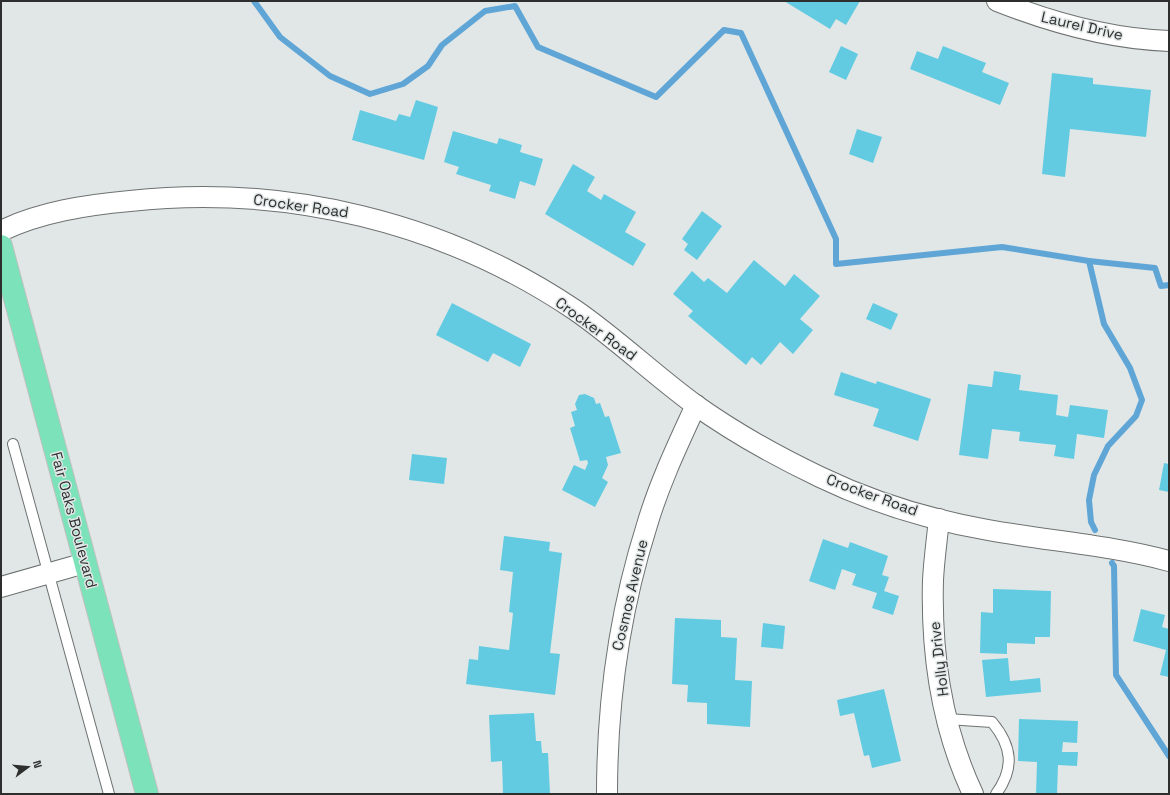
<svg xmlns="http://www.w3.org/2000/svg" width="1170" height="795" font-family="'Space Grotesk',sans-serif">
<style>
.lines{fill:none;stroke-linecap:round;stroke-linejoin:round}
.stream{stroke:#5fa6d7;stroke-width:6}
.building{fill:#62cbe1}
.lane-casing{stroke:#6d7271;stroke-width:12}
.street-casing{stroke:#6d7271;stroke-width:22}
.primary-casing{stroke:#c0c1c1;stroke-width:24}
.lane{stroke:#fff;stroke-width:10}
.street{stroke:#fff;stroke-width:20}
.primary{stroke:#7ce2b9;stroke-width:22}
.labels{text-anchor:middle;stroke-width:3;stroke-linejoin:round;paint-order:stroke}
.street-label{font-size:15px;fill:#2d2f2f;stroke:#e1e7e6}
</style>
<rect width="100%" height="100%" fill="#e1e7e6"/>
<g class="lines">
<g class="stream">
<polyline points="254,1 280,37 330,76 370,94 403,84 428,66 442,45 485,11 515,6 538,47 656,97 724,30 741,33 836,239 836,264 1002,247 1089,261 1155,268 1161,286 1169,285"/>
<polyline points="1089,261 1104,324 1130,368 1142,400 1136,416 1108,446 1094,475 1089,500 1091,522 1095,530"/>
<polyline points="1112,563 1114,566 1116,675 1169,756"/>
</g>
</g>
<g class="building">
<polygon points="784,1 860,1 846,25 836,19 830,29"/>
<polygon points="841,46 858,54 846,80 829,72"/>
<polygon points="943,46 986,63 982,72 1009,83 1000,105 910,69 917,51 938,59"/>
<polygon points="1052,73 1093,78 1093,84 1151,90 1146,137 1070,129 1065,177 1042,174"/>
<polygon points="416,100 438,107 424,160 352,140 360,110 396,121 399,114 410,117"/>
<polygon points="857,129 882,137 873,163 849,154"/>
<polygon points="453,131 497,144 499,138 522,145 520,152 543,159 535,186 520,181 515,199 489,191 491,185 456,174 459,167 444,162"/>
<polygon points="573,164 595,177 587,191 601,200 604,194 636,212 625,232 646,244 633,266 545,214"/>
<polygon points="702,211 722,226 697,260 684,250 688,244 682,239"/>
<polygon points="754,260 785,286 794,274 820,296 800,319 813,330 793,354 780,342 761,365 752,357 746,365 688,316 693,311 673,294 692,271 704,282 708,278 727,293"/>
<polygon points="452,303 531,344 520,367 493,353 488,362 436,335"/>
<polygon points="873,303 898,314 891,330 866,319"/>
<polygon points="994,371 1021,375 1019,390 1058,395 1056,415 1068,417 1070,405 1108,410 1104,438 1077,434 1074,459 1054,456 1056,445 1019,441 1020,432 992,429 988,459 959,455 968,384 992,387"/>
<polygon points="841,372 876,384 877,381 931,399 918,441 873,426 879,409 834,395"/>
<polygon points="585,394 594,398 596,404 600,403 605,417 609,416 621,453 606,457 608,465 602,478 608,482 595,507 562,490 574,465 585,470 588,463 587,460 580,461 570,428 575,426 571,412 577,410 575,404 579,395"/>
<polygon points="412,454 447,458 444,484 409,480"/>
<polygon points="1164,463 1169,464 1169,492 1159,490"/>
<polygon points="504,536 550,542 549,551 562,553 550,653 560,654 555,695 466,684 469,659 478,660 479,646 509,650 513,613 509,612 513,572 500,570"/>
<polygon points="823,539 848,548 850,542 888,556 882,575 889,577 884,591 899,596 893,615 872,608 877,593 852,585 856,574 842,569 835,590 809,581"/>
<polygon points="993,589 1051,591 1050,637 1035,637 1035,644 1007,643 1007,654 980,653 981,612 993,613"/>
<polygon points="1141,609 1165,615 1162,627 1169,629 1169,677 1160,675 1166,650 1133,641"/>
<polygon points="675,618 721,620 721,637 737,638 735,680 752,681 750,727 707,724 707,703 687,702 688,685 672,684"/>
<polygon points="763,623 785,626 783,649 761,647"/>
<polygon points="1008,658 1010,681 1040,678 1041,692 986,697 982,660"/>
<polygon points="884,689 901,761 872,768 869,755 864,756 854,713 840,716 837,700"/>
<polygon points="534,713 536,741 541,741 542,753 548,753 550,794 503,794 502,761 491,762 489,715"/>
<polygon points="1019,719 1078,721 1077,743 1063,742 1062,752 1078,752 1077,766 1058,765 1057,794 1036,794 1037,762 1018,761"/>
</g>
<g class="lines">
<defs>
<g id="lane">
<polyline points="13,444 109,794"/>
<path d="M947,719L992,722C1012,746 1015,768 996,794"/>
</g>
<g id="street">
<path d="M997,1C1050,22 1111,39 1169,41"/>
<path d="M1,231C40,212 86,205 130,201C286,184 444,222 575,310C617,339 653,374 694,404C733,432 776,456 820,477C872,502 931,520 988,530C1049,541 1110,545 1169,561"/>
<path d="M939,519C937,539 934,560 933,580C931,652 942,728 973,794"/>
<polyline points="1,587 85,563"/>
<path d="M607,794C607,703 619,613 647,525C659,484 678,444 696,405"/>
</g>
<polyline id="primary" points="1,246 147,794"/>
</defs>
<use href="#lane" class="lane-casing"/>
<use href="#street" class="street-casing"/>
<use href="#primary" class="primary-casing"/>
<use href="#lane" class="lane"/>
<use href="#street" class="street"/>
<use href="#primary" class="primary"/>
</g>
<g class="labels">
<g class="street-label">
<text transform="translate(1082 26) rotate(13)" y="5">Laurel Drive</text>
<text transform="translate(301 206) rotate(8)" y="5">Crocker Road</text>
<text transform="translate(596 329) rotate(36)" y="5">Crocker Road</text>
<text transform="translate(872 495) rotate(20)" y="5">Crocker Road</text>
<text transform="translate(74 520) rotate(75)" y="5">Fair Oaks Boulevard</text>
<text transform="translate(630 595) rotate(-77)" y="5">Cosmos Avenue</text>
<text transform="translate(939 659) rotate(-97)" y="5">Holly Drive</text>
</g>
</g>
<rect width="1170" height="795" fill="none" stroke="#2d2f2f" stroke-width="4"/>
<g transform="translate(28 767) rotate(74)" stroke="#e1e7e6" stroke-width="3" paint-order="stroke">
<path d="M0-3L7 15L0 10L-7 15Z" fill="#2d2f2f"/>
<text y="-6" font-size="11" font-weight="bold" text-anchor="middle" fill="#2d2f2f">N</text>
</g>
</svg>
